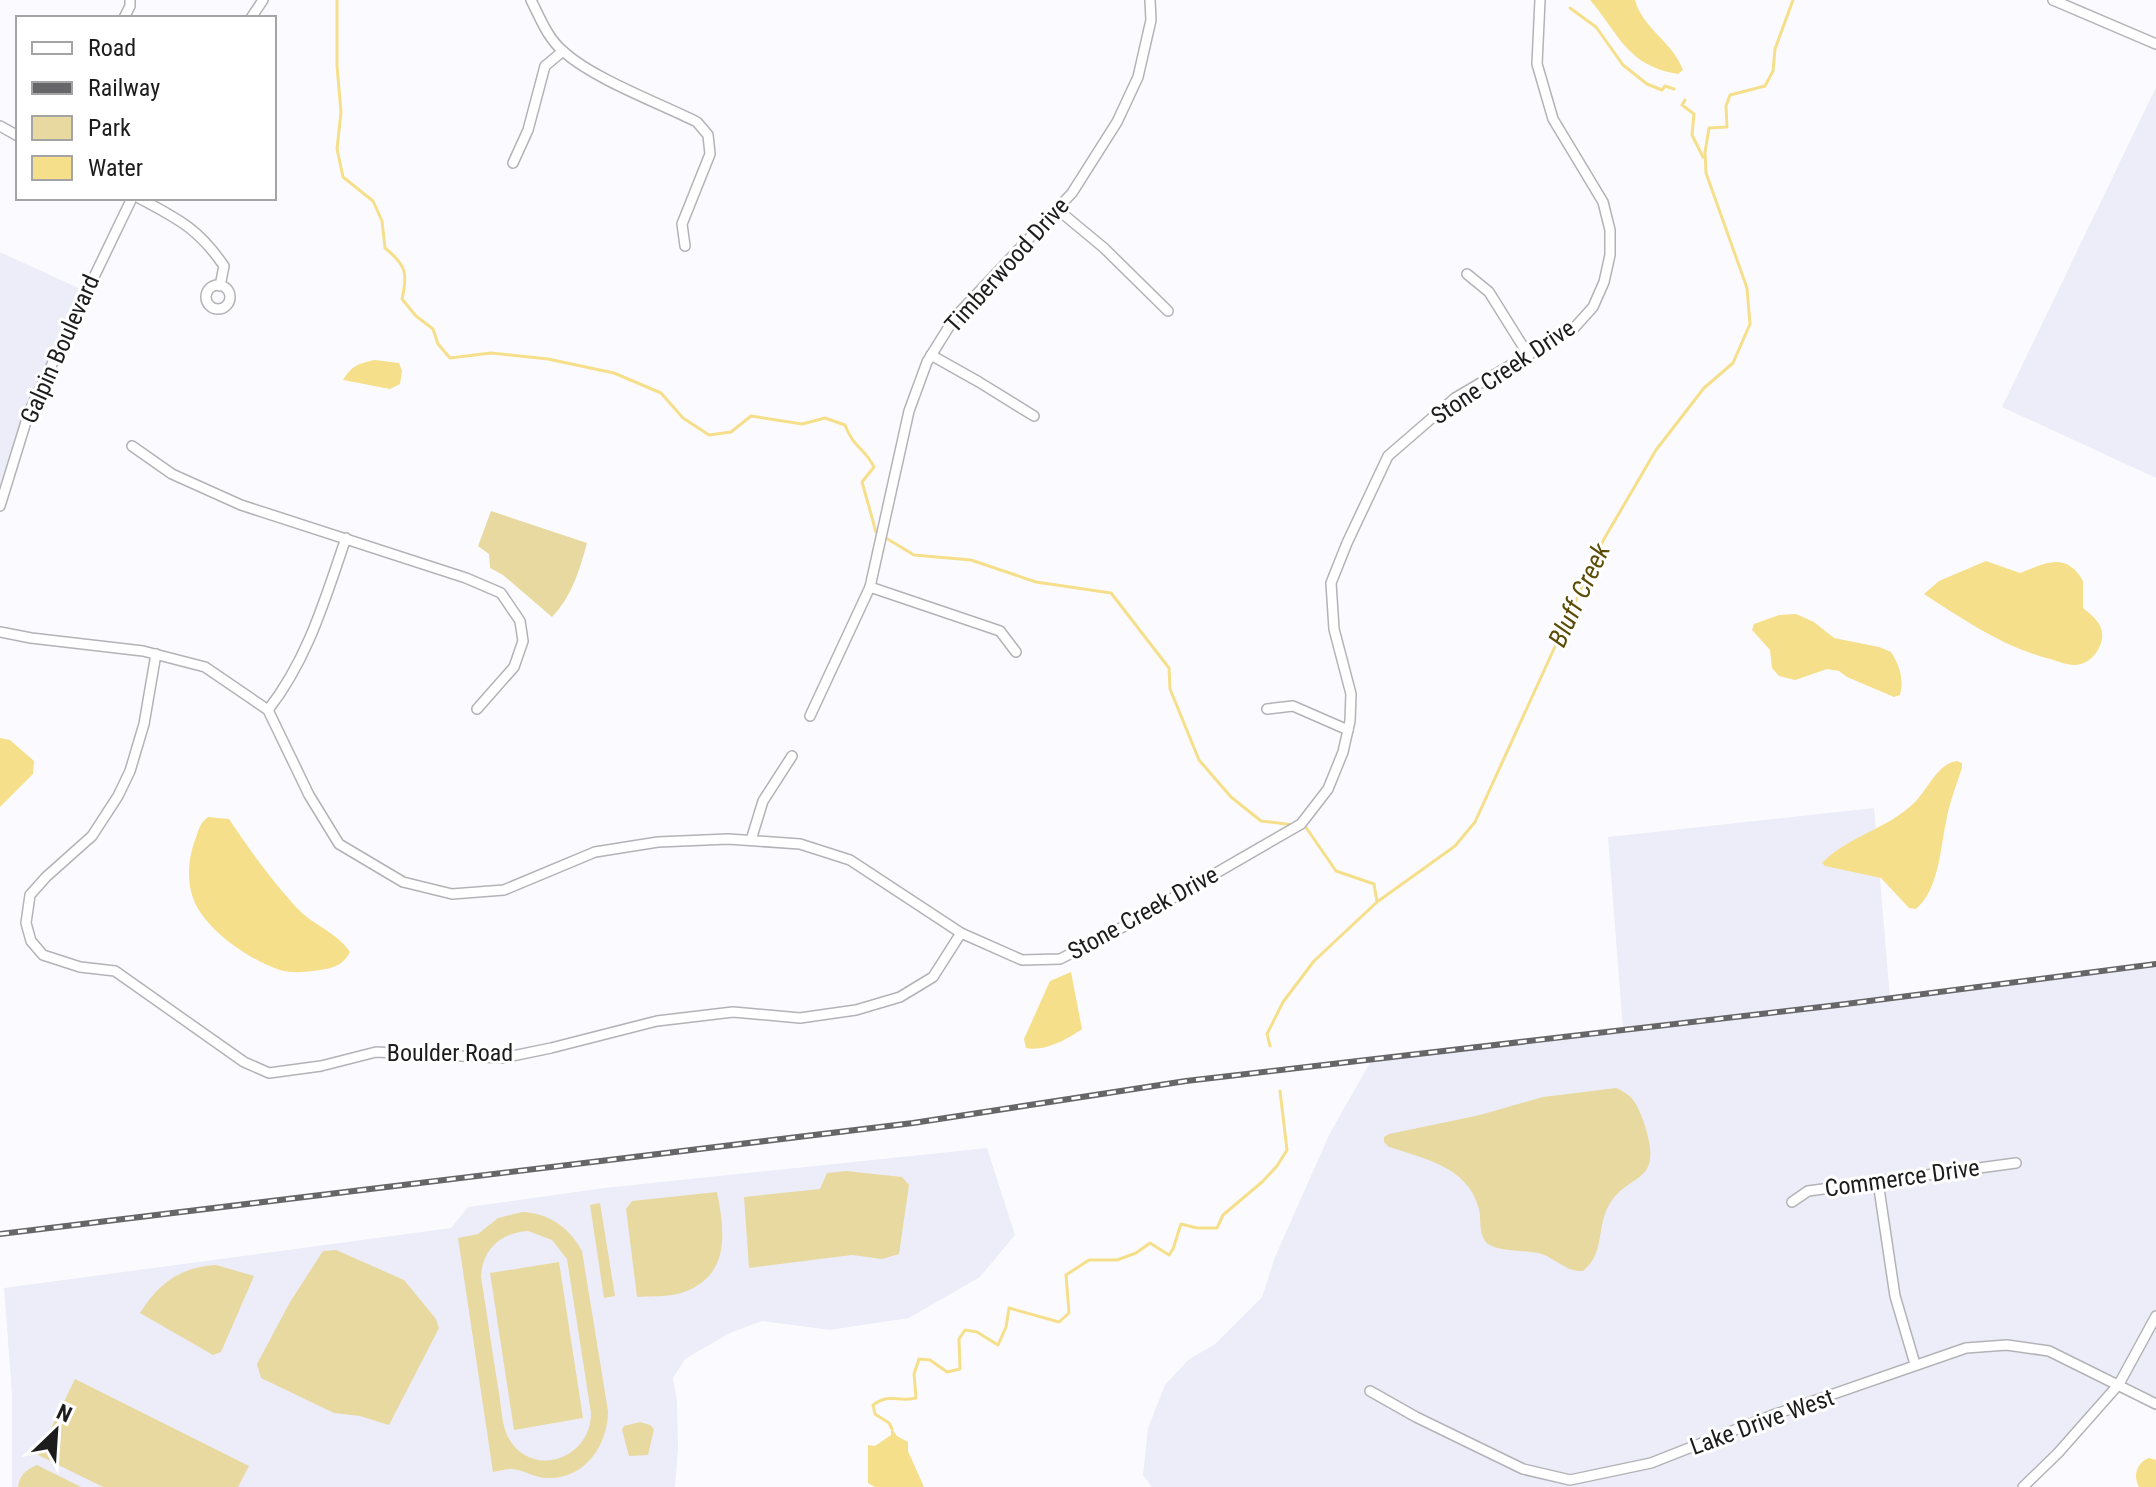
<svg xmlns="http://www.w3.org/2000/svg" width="2156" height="1487" font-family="'Roboto Condensed',sans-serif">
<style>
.built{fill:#ededf9}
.green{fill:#e7d9a0;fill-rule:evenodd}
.water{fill:#f6df8a}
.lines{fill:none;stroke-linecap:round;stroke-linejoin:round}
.stream{stroke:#f6df8a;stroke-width:3}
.minor-casing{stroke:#b3b3b7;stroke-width:12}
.minor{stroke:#fff;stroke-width:9}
.rail-casing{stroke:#666668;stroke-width:6}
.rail{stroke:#fff;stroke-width:3;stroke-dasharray:9;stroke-linecap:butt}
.labels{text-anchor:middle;stroke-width:6;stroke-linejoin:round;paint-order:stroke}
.street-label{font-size:24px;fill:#1c1c1d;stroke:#fff}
.water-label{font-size:26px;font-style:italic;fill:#5a4b05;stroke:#fff}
</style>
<rect width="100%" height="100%" fill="#fbfbff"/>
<g class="built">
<polygon points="2156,87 2156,478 2002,407"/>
<polygon points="0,252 85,291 29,412 0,505"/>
<polygon points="1874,808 1890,998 2156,964 2156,1404 2119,1385 2021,1487 1152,1487 1143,1475 1148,1428 1165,1385 1189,1359 1214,1345 1262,1297 1275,1257 1330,1133 1372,1059 1623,1030 1608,837"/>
<polygon points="987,1148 1015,1235 980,1277 909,1318 830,1330 762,1321 730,1333 685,1359 673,1378 677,1401 678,1449 675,1487 12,1487 12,1394 4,1288 451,1228 468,1207 604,1188"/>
</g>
<g class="green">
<path d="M491,511L587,543C579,572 572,596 552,617L503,575L490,568L489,554L478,546Z"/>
<path d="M1616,1088C1633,1095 1637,1104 1643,1120C1668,1192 1623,1167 1605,1214C1598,1234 1602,1256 1583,1271C1565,1272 1555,1257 1538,1253C1524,1250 1493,1252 1485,1241C1478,1231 1482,1217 1478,1206C1467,1167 1423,1158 1389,1147L1384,1142V1137L1389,1134L1480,1115L1543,1097Z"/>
<polygon points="846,1171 902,1177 909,1185 899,1254 882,1259 852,1255 749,1268 744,1197 820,1189 827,1173"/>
<path d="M717,1192C725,1232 731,1277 681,1293C668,1297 651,1296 637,1297L626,1209L632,1201Z"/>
<polygon points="600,1203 615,1296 604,1298 590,1205"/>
<path d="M522,1212C549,1213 570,1228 582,1251L608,1411C608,1445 585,1479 548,1478C535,1478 524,1470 512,1469C506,1469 499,1471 493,1472L458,1238L478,1234L498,1218ZM528,1231L552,1240L567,1259L591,1413C591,1461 528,1480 507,1435C501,1421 501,1402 498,1387C492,1350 487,1314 481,1277C482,1249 501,1233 528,1231Z"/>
<polygon points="336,1250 404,1280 436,1319 439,1328 389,1425 360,1416 334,1413 261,1378 257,1364 290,1302 323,1251"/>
<polygon points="559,1262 583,1418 514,1430 490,1273"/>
<path d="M216,1265L254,1276L221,1352L213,1355L140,1313C158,1284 180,1267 216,1265Z"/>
<polygon points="75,1379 249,1466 238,1487 103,1487 38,1455"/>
<polygon points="640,1422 650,1425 654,1429 648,1455 629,1456 622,1430 624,1426"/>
<path d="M37,1465L81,1487H18C20,1474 26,1470 37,1465Z"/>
</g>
<g class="water">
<path d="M1590,0H1635C1643,29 1673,42 1683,70L1678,74C1627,66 1619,34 1590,0Z"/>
<path d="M375,360L399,363L402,371L400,384L390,389L343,380C351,366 359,363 375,360Z"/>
<path d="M1986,561L2020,573C2046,563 2066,551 2083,581V608C2095,618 2106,626 2101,643C2097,655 2087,665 2074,665C2067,665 2057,661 2050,659C2003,647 1964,620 1924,594L1939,581Z"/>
<path d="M1796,614L1814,622L1834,638L1879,647L1891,652C1900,666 1904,679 1900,695L1894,697L1847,677L1839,671L1827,669L1795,680L1779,676L1772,668L1770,650L1752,630L1754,624L1779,615Z"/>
<polygon points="0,738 10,740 34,761 33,774 0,807"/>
<path d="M1957,761L1962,763V768C1956,786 1949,804 1946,822C1940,850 1939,889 1916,909L1909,908L1881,878L1825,866L1822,863C1848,836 1888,829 1915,802C1928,789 1938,763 1957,761Z"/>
<path d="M208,817L229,819C249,849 277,888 302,913C318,927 338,934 350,952C343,965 334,968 320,970C306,972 290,974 277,969C247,958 204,929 193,898C187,882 188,860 194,843C198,833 199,823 208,817Z"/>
<path d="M1071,972L1082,1029C1068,1039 1044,1052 1026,1048L1024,1039L1050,981Z"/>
<polygon points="891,1427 897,1436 908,1442 908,1451 924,1487 875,1487 868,1483 868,1445 875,1446 891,1435"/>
<path d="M2149,1458L2156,1460V1487H2139C2133,1476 2136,1463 2149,1458Z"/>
</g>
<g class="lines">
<g class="stream">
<path d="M337,0V66L341,112L337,149L343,177L373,201L382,221L385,248C406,265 408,273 402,299L416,316L433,329L438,344L450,358L491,353L548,359L614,373L661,393L683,418L709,435L731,432L751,416L802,424L825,418L845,425C854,449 864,447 874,467L862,482L876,532L914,555L971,560L1036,582L1111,593L1169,668L1170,689L1199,760L1231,797L1261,821L1294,825"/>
<polyline points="1570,8 1596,27 1623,65 1647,84 1662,90 1665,86 1674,89"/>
<polyline points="1685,100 1682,105 1694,114 1692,135 1703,157"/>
<polyline points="1302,826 1305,826 1336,871 1374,884 1377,902"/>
<polyline points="1270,1046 1267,1034 1283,1002 1314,961 1377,902 1455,846 1475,822 1604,539 1656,450 1704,388 1733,363 1750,324 1747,288 1706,173 1705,152 1709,128 1727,127 1726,106 1730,95 1765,86 1773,71 1775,49 1793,0"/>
<path d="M892,1429L889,1423L875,1414L873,1405C891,1392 897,1403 916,1398L914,1374L919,1359L930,1360L947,1372L960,1369L959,1339L965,1330L977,1332L998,1345L1006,1327L1009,1308L1059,1322L1069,1313L1066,1275L1089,1260H1117L1136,1253L1150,1243L1169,1255L1173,1249L1181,1224L1197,1228H1217L1223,1215L1262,1182L1277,1166L1287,1150L1280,1091"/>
</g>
<defs>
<g id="minor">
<path d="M531,0C540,18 548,39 564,52C594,79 659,103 697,122L708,135L710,154L682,224L685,246"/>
<polyline points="2053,0 2156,44"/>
<polyline points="124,18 130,6 130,0"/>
<polyline points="251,18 263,0"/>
<polyline points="0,126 18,136"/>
<polyline points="513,163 528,130 545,66 563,51"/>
<path d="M139,198C178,219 198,228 224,266L220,286"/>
<polyline points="1057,209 1104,248 1168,311"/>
<polyline points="1467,274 1489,292 1529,356"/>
<circle cx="218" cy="297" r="12"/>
<polyline points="931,355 979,382 1034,416"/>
<polyline points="132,446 172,474 241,505 466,578 501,593 520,621 523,641 514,667 477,709"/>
<polyline points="0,506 29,412 132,198"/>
<polyline points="870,587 1000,631 1016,652"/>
<polyline points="0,632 31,638 143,651 205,667 268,710 309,795 339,844 403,882 452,894 504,890 595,852 658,842 728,839 800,844 850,860 961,933 1022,960 1060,959 1114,932 1301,824 1328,789 1343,752 1350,721 1351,694 1334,629 1331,583 1347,543 1388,456 1455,398 1575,327 1593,307 1604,282 1610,255 1610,230 1603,202 1553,119 1537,64 1540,0"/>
<polyline points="156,654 144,724 130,771 118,796 92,836 46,877 30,895 26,923 31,941 43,955 80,967 115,971 244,1062 269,1073 321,1066 376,1052 503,1058 551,1048 657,1021 733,1012 800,1018 856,1010 900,997 933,977 961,933"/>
<polyline points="1267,709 1293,706 1348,730"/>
<path d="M268,710C308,659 325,599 346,538"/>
<polyline points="810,716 870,587 909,411 927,362 955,317 1072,193 1117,122 1138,77 1151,20 1150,0"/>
<polyline points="751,840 763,801 792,756"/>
<polyline points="1878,1182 1895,1296 1915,1364"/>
<polyline points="1792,1202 1808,1191 2016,1163"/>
<polyline points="1370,1391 1416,1417 1523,1469 1570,1480 1651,1463 1773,1415 1966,1348 2007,1345 2049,1351 2156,1404"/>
<polyline points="2023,1487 2058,1453 2119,1384 2156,1316"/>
</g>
</defs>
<use href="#minor" class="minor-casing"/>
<use href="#minor" class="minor"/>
<defs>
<polyline id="rail" points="0,1234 913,1123 1186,1081 1838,1005 2156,964"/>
</defs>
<use href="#rail" class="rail-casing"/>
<use href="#rail" class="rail"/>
</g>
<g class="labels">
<g class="street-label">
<text transform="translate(1007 265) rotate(-48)" y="8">Timberwood Drive</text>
<text transform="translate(60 349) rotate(-66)" y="8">Galpin Boulevard</text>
<text transform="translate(1503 372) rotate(-34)" y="8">Stone Creek Drive</text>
<text transform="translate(1143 913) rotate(-29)" y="8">Stone Creek Drive</text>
<text x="450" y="1061">Boulder Road</text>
<text transform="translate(1902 1178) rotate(-8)" y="8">Commerce Drive</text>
<text transform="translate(1762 1422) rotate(-20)" y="8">Lake Drive West</text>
</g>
<g class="water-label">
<text transform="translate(1579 595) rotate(-65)" y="9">Bluff Creek</text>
</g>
</g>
<rect x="16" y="16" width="260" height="184" fill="#ffffff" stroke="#a4a4a5" stroke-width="2"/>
<rect x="32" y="42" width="40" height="12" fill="#ffffff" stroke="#a4a4a5" stroke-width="2"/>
<text x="88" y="56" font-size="24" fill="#1c1c1d">Road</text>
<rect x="32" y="82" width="40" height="12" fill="#666668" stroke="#a4a4a5" stroke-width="2"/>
<text x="88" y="96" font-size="24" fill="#1c1c1d">Railway</text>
<rect x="32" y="116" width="40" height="24" fill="#e7d9a0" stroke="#a4a4a5" stroke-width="2"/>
<text x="88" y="136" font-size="24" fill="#1c1c1d">Park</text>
<rect x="32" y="156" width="40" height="24" fill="#f6df8a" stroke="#a4a4a5" stroke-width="2"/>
<text x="88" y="176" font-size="24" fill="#1c1c1d">Water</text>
<g transform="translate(56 1431) rotate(25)" stroke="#ffffff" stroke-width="6" paint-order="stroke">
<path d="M0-6L14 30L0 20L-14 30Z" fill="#1c1c1d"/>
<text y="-12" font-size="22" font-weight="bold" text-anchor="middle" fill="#1c1c1d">N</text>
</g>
</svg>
